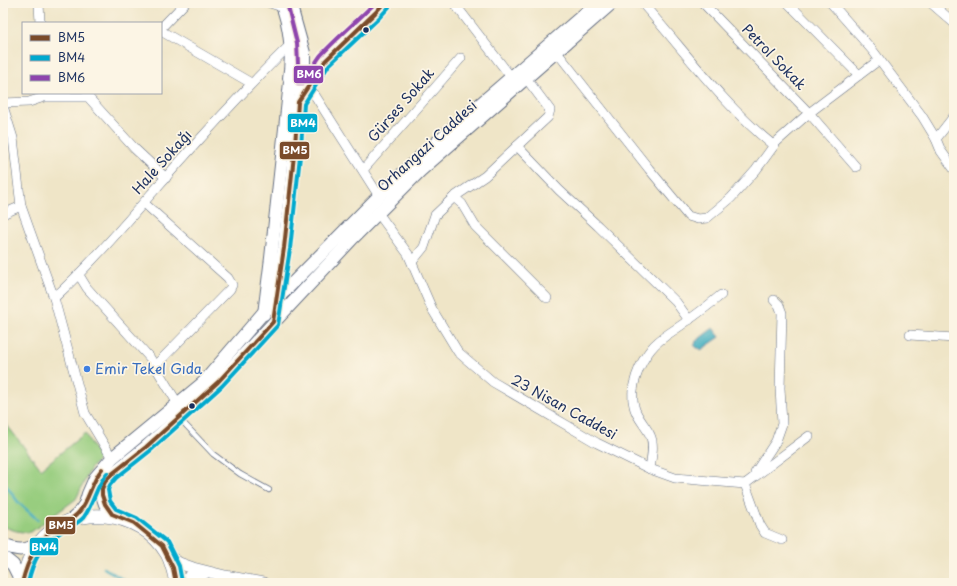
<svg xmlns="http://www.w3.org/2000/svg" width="957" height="586" font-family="'Playpen Sans',sans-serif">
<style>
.green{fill:#98cd7f;stroke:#5a7e6e}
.water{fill:#42aec0;stroke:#2e6e8f}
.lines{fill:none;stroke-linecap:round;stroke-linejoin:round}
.stream{stroke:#42aec0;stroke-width:2.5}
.service-casing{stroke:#656f83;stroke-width:6}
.minor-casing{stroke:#656f83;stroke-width:10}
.tertiary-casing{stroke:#656f83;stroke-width:12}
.secondary-casing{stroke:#656f83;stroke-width:14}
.primary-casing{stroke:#656f83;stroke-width:14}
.service{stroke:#fff;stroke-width:4.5}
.minor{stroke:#fff;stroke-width:9}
.tertiary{stroke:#fff;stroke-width:11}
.secondary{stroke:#fff;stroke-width:12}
.primary{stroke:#fff;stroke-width:13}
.bus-1-casing{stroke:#fcf5e5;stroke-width:7}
.bus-2-casing{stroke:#fcf5e5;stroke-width:7}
.bus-3-casing{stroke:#fcf5e5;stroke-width:7}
.bus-1{stroke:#7a4b2a;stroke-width:4}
.bus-2{stroke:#00a9ce;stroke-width:4}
.bus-3{stroke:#8e44ad;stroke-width:4}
.bus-dot{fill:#1b2f5e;stroke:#fcf5e5;stroke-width:1.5}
.shop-dot{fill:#3f7fe0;stroke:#fcf5e5;stroke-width:1.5}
.labels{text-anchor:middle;stroke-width:3.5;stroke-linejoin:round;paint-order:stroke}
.street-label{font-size:14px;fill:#1b2f5e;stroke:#fcf5e5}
.shop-label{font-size:14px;fill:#366cbe;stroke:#fcf5e5;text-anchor:start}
.line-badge{stroke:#fcf5e5;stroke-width:1.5}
.badge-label{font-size:11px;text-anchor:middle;font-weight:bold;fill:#fff}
</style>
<rect width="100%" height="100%" fill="#fcf5e5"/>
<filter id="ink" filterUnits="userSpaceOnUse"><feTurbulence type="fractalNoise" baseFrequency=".025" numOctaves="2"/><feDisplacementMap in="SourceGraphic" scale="8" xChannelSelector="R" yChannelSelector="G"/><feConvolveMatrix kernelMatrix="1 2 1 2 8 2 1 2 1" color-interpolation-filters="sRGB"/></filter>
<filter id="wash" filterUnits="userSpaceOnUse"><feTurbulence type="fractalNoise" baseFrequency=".012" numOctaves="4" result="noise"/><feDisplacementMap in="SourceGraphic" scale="16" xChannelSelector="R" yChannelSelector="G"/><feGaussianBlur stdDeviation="0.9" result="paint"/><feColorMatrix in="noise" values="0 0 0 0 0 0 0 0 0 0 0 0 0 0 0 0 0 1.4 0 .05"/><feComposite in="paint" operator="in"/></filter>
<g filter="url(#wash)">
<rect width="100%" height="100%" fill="#efe5c7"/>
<path class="green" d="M3,420L41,469L85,433L99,459L91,468L76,499L31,532C21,533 11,530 3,526Z"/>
<polygon class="water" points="713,328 720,337 701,350 699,348 697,348 694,345 696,343 695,342"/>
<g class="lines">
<g class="stream">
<polyline points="3,481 18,502 38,520"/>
<polyline points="104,568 129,583"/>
</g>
</g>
</g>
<g filter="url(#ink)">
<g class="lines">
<defs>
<polyline id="service" points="179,418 213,454 240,474 269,490"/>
<g id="minor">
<polyline points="39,3 40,23"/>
<polyline points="270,3 282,7"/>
<polyline points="454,3 511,77"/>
<path d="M642,3C684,50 723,105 773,145L809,113L703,3"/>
<polyline points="788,3 859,75"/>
<polyline points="831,3 873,51 922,116 936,139 941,151 954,169"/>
<polyline points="931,3 954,23"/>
<polyline points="161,28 185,3"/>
<polyline points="161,31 251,83"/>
<polyline points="556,51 649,169 688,216 698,219 707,218 731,198 756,170 775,144"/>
<polyline points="309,86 379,196"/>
<polyline points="3,103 29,102 44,97 88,97 135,149 166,178"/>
<polyline points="3,106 13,138 21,206 54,298 85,413 112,458"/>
<polyline points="936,139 954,116"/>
<polyline points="517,146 559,190 598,226 676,302 689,320"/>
<polyline points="856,167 809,113 879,60"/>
<polyline points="363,170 461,58"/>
<polyline points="454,197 462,204 475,226 547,298"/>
<polyline points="144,203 228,278 232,285 230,289 155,366"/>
<polyline points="378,213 408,254 432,309 458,352 493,382 597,443 650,469 675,478 745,484 809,436"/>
<polyline points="3,214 21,206"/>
<polyline points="412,262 424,247 435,215 454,197 485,176 548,117 550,110 526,78"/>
<polyline points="79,275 87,288 150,358 178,404"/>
<path d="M54,298C87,268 116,235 145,201C192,147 240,94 291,44"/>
<polyline points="910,335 954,338"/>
<path d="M650,469C651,458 655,445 650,435C646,426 636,417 634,406C629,388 639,364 651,349C660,337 676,330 687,321C699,313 710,304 721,295"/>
<polyline points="755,473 776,441 782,424 780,388 782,313 779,305 774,300"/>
<polyline points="745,484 760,525 765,533 782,540"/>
</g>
<g id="tertiary">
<polyline points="311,80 326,59 384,3"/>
<polyline points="166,553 179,563 193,568 225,576 263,583"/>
<polyline points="180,583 192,575 204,574"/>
</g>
<g id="secondary">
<path d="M281,3C290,25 293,54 289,78"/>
<polyline points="290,3 304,53 304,69"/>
<path d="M275,303L284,248L295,146L298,102C301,93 321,77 305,70C285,61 285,100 306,88"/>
<polyline points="264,314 271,258 290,82"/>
<polyline points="118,517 112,514 105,504 102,495 102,489 105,482 112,474 146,447 218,382 353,238 420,171 612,3"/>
<polyline points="71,520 78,514 85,504 88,494 95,478 112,458 203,383 263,313 379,196 420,157 464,118 597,3"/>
<path d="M3,545C18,551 24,551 39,544"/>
<polyline points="3,557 13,565 22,583"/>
</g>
<path id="primary" d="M22,583C25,568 29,556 38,544C71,501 141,509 167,554C172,563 174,573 176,583"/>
</defs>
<use href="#service" class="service-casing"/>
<use href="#minor" class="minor-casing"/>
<use href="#tertiary" class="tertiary-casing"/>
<use href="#secondary" class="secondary-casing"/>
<use href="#primary" class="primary-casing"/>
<use href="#service" class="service"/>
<use href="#minor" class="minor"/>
<use href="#tertiary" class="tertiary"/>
<use href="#secondary" class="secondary"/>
<use href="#primary" class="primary"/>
<defs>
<g id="bus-1">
<path d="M22,583C27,562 36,542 54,529C63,523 73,520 79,512C90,499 91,482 102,469"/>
<polyline points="176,583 173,568 162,546 134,523 112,514 105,504 102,495 102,489 105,482 112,474 146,447 218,382 273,322 284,248 295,146 298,102 325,61 375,13 384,3"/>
</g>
<g id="bus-2">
<polyline points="182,582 179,566 167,542 137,518 116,509 110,501 108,490 110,485 116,478 150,451 222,386 278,325 290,249 301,147 304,104 329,65 379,18 389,7"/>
<path d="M28,583C32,564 41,545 58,534C67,528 77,525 84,517C94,503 96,486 107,473"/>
</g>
<path id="bus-3" d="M287,3L297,43L298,64L296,80L299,84H302C309,75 314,64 321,55C338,37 358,20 375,3"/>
</defs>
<use href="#bus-1" class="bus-1-casing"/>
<use href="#bus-2" class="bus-2-casing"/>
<use href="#bus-3" class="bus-3-casing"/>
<use href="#bus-1" class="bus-1"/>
<use href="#bus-2" class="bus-2"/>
<use href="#bus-3" class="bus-3"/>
</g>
</g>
<g class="bus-dot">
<circle cx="366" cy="30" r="3.5"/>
<circle cx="192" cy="406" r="3.5"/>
</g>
<circle class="shop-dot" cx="87" cy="369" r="4"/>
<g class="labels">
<g class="street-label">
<text transform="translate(774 57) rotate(46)" y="5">Petrol Sokak</text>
<text transform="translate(401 105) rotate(-49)" y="5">Gürses Sokak</text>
<text transform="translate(427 146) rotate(-42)" y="5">Orhangazi Caddesi</text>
<text transform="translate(162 162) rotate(-48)" y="5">Hale Sokağı</text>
<text transform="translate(564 407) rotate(29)" y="5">23 Nisan Caddesi</text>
</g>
<g class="shop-label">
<text x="95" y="374">Emir Tekel Gıda</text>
</g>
</g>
<g class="line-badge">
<rect x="293" y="65" width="31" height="19" rx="4" fill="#8e44ad"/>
<rect x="287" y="113" width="31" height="20" rx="4" fill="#00a9ce"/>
<rect x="279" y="141" width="31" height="19" rx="4" fill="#7a4b2a"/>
<rect x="45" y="516" width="31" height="19" rx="4" fill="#7a4b2a"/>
<rect x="29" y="537" width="30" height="19" rx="4" fill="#00a9ce"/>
</g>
<g class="badge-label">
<text x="309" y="78">BM6</text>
<text x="303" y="127">BM4</text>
<text x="295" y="154">BM5</text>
<text x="61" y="529">BM5</text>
<text x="44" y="551">BM4</text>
</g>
<rect width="957" height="586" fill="none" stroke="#fcf5e5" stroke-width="16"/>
<rect x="22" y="22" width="140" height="72" fill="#fcf5e5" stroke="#a2a6af"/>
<rect x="30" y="35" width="20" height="6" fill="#7a4b2a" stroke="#a2a6af"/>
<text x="58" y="42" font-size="12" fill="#1b2f5e">BM5</text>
<rect x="30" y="55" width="20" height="6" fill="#00a9ce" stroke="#a2a6af"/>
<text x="58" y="62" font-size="12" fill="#1b2f5e">BM4</text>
<rect x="30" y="75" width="20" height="6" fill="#8e44ad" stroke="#a2a6af"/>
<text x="58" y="82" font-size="12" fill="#1b2f5e">BM6</text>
</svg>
